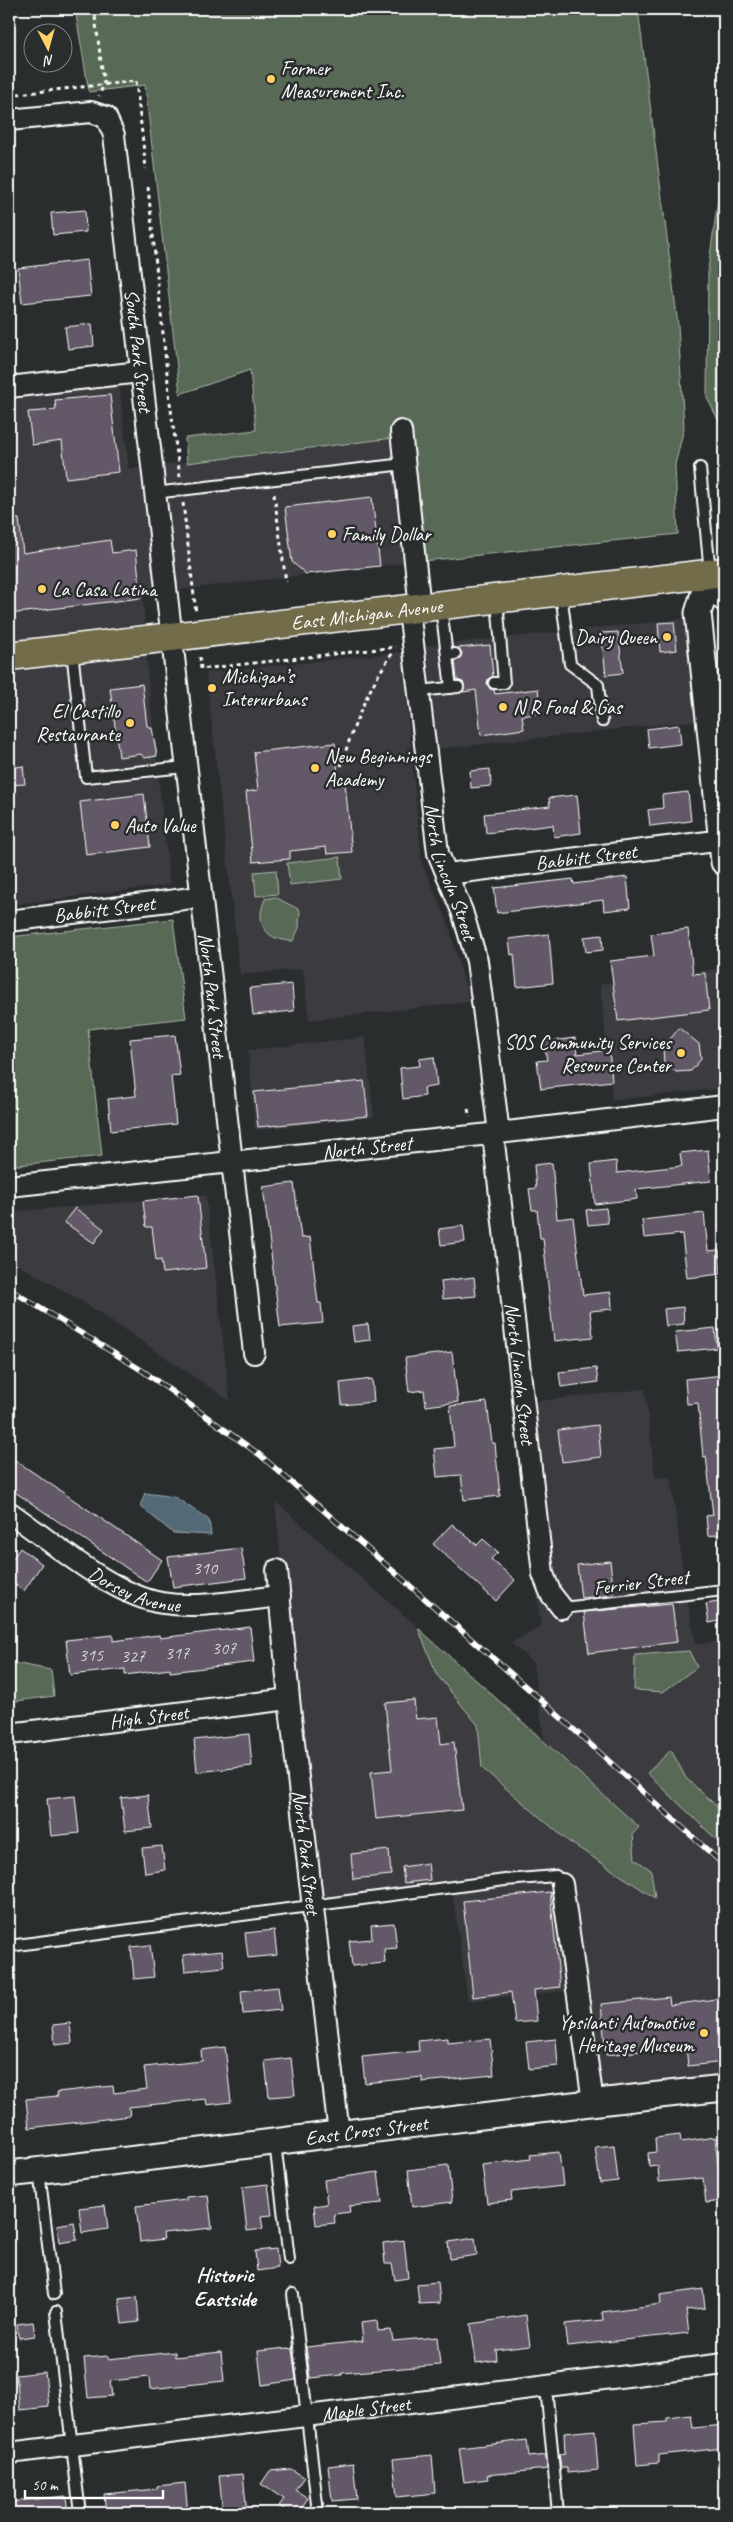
<svg xmlns="http://www.w3.org/2000/svg" width="733" height="2522" font-family="Caveat,sans-serif">
<style>
.built{fill:#3b3a3f}
.green{fill:#586b56;stroke:#acb5aa}
.water{fill:#526a76;stroke:#97a6ad}
.building{fill:#645968;stroke:#fff}
.lines{fill:none;stroke-linecap:round;stroke-linejoin:round}
.service-casing{stroke:#fff;stroke-width:14}
.minor-casing{stroke:#fff;stroke-width:24}
.tertiary-casing{stroke:#fff;stroke-width:29}
.primary-casing{stroke:#fff;stroke-width:31}
.path{stroke:#fff;stroke-width:3;stroke-dasharray:4 4;stroke-linecap:butt}
.service{stroke:#2a2d2e;stroke-width:10}
.minor{stroke:#2a2d2e;stroke-width:20}
.tertiary{stroke:#2a2d2e;stroke-width:25}
.primary{stroke:#736c4b;stroke-width:28}
.rail-casing{stroke:#fff;stroke-width:5.5}
.rail{stroke:#2a2d2e;stroke-width:4;stroke-dasharray:11;stroke-linecap:butt}
.poi-dot{fill:#ffd166;stroke:#2a2d2e;stroke-width:2}
.labels{text-anchor:middle;stroke-width:5;stroke-linejoin:round;paint-order:stroke}
.number-label{font-size:18px;fill:#d8d6d9}
.poi-label{font-size:20px;fill:#fff;stroke:#2a2d2e;text-anchor:start}
.street-label{font-size:20px;fill:#fff;stroke:#2a2d2e}
.neighbourhood-label{font-size:21px;font-weight:bold;fill:#fff;stroke:#2a2d2e}
</style>
<rect width="100%" height="100%" fill="#2a2d2e"/>
<filter id="ink" filterUnits="userSpaceOnUse"><feTurbulence type="fractalNoise" baseFrequency=".02" numOctaves="2"/><feDisplacementMap in="SourceGraphic" scale="10" xChannelSelector="R" yChannelSelector="G"/><feConvolveMatrix kernelMatrix="1 2 1 2 8 2 1 2 1" color-interpolation-filters="sRGB"/></filter>
<g filter="url(#ink)">
<g class="built">
<polygon points="118,375 129,469 410,436 423,561 143,594 148,680 170,885 9,905 9,387"/>
<polygon points="691,618 702,720 437,749 426,646"/>
<polygon points="402,652 422,863 447,920 470,1002 309,1020 303,969 240,975 206,673"/>
<polygon points="724,968 724,1088 612,1100 600,984"/>
<polygon points="365,1037 374,1117 255,1130 248,1050"/>
<polygon points="206,1195 230,1401 82,1301 9,1260 9,1212"/>
<polygon points="645,1389 655,1478 671,1477 686,1595 696,1644 724,1641 724,2088 593,2102 576,1990 468,2001 452,1889 314,1907 275,1501 544,1739 533,1663 511,1643 541,1626 510,1404"/>
</g>
<g class="green">
<polygon points="75,9 638,9 678,325 684,428 675,465 678,534 423,561 410,436 187,463 185,438 256,430 250,370 180,394 145,85 89,92"/>
<polygon points="723,164 724,165 724,431 707,398 708,270"/>
<polygon points="340,857 342,879 290,885 287,863"/>
<polygon points="276,870 278,894 256,896 254,872"/>
<path d="M275,897L300,910L299,928L293,941C266,941 254,924 265,899Z"/>
<polygon points="173,919 186,1018 88,1029 102,1156 9,1166 9,937"/>
<polygon points="418,1628 639,1827 633,1834 635,1859 651,1870 655,1898 568,1841 482,1768 478,1725 437,1675"/>
<polygon points="689,1651 697,1667 663,1692 634,1690 635,1655"/>
<polygon points="9,1662 51,1670 54,1696 9,1702"/>
<polygon points="671,1750 686,1778 724,1813 724,1847 647,1773"/>
</g>
<polygon class="water" points="145,1493 175,1497 209,1520 211,1535 173,1533 140,1506"/>
<g class="building">
<polygon points="85,210 86,232 53,235 51,213"/>
<polygon points="87,260 91,296 22,303 18,268"/>
<polygon points="92,324 94,346 68,349 65,327"/>
<polygon points="110,395 119,472 66,478 62,441 32,445 28,412 56,410 55,400"/>
<polygon points="372,497 380,566 306,574 292,562 285,507"/>
<polygon points="9,519 19,519 23,553 110,540 112,553 136,550 141,598 9,614"/>
<polygon points="674,622 677,650 660,652 658,623"/>
<polygon points="618,632 623,673 606,675 601,633"/>
<polygon points="490,645 493,676 488,679 487,683 490,689 494,690 495,694 538,689 541,713 522,716 524,729 481,735 476,690 463,692 464,683 457,680 455,661 460,659 462,653 458,648"/>
<polygon points="142,684 147,726 152,728 157,756 144,758 141,754 119,757 110,688"/>
<polygon points="679,725 681,744 649,748 647,729"/>
<polygon points="335,743 339,784 345,783 352,852 327,854 326,847 290,851 290,859 253,862 246,792 258,790 254,752"/>
<polygon points="23,766 25,784 9,785 9,768"/>
<polygon points="490,769 491,786 471,788 470,771"/>
<polygon points="688,792 691,821 650,826 648,810 663,808 662,795"/>
<polygon points="144,794 150,847 86,855 80,802"/>
<polygon points="577,795 581,833 554,837 553,825 486,833 484,814 550,806 549,798"/>
<polygon points="627,877 630,908 604,911 603,900 497,913 494,888 573,879 574,884"/>
<polygon points="688,929 693,974 705,973 709,1010 618,1021 610,961 654,956 651,934"/>
<polygon points="549,934 553,983 517,987 514,954 511,955 509,939"/>
<polygon points="602,935 603,950 586,952 584,937"/>
<polygon points="292,984 294,1011 253,1015 250,988"/>
<polygon points="679,1028 699,1044 701,1059 691,1071 676,1072 664,1063 663,1048"/>
<polygon points="175,1035 180,1075 171,1076 176,1124 111,1131 108,1099 136,1096 130,1039"/>
<polygon points="575,1038 577,1054 609,1050 612,1081 541,1089 537,1061 547,1060 544,1042"/>
<polygon points="434,1057 437,1086 424,1088 425,1096 403,1099 400,1068 420,1066 419,1059"/>
<polygon points="364,1081 368,1116 258,1127 254,1092"/>
<polygon points="708,1150 711,1181 636,1189 637,1199 595,1204 591,1164 616,1161 617,1173 682,1166 680,1153"/>
<polygon points="552,1163 557,1219 573,1217 583,1295 611,1292 612,1309 590,1311 593,1337 554,1341 543,1238 540,1238 537,1210 532,1210 529,1189 536,1188 534,1165"/>
<polygon points="294,1183 301,1238 310,1237 318,1303 321,1303 323,1323 280,1327 263,1187"/>
<polygon points="198,1195 206,1268 163,1273 161,1260 156,1261 152,1227 146,1227 143,1201"/>
<polygon points="75,1208 104,1229 94,1243 64,1222"/>
<polygon points="606,1208 608,1223 588,1225 586,1210"/>
<polygon points="704,1213 708,1251 719,1250 721,1274 687,1278 682,1234 644,1238 642,1220"/>
<polygon points="463,1226 465,1242 441,1245 439,1229"/>
<polygon points="474,1277 476,1296 443,1299 441,1281"/>
<polygon points="683,1307 684,1324 666,1326 664,1309"/>
<polygon points="368,1324 370,1340 354,1342 352,1326"/>
<polygon points="715,1328 717,1348 678,1352 675,1332"/>
<polygon points="452,1352 458,1402 426,1406 424,1390 409,1392 405,1358"/>
<polygon points="596,1368 598,1382 561,1387 559,1372"/>
<polygon points="724,1375 724,1534 708,1536 706,1516 713,1515 706,1456 703,1457 698,1403 687,1404 685,1379"/>
<polygon points="372,1379 374,1402 342,1405 340,1383"/>
<polygon points="487,1402 492,1443 495,1443 500,1496 464,1500 461,1475 437,1477 434,1449 454,1447 450,1406"/>
<polygon points="598,1425 601,1457 562,1462 558,1430"/>
<polygon points="9,1456 162,1560 147,1582 9,1488"/>
<polygon points="452,1524 477,1545 483,1539 498,1552 491,1559 515,1580 496,1601 433,1544"/>
<polygon points="20,1548 42,1564 24,1591 9,1580 9,1564"/>
<polygon points="241,1548 246,1578 173,1587 168,1557"/>
<polygon points="610,1561 614,1595 581,1598 577,1565"/>
<polygon points="724,1601 724,1620 709,1623 706,1604"/>
<polygon points="672,1604 677,1642 589,1653 584,1612"/>
<polygon points="250,1627 254,1662 170,1672 170,1669 125,1675 125,1669 70,1675 66,1640 113,1635 113,1641 159,1635 160,1638"/>
<polygon points="414,1700 416,1719 438,1717 441,1744 454,1742 462,1810 376,1819 371,1772 392,1770 385,1703"/>
<polygon points="249,1734 252,1766 197,1772 194,1740"/>
<polygon points="148,1795 152,1828 125,1831 121,1798"/>
<polygon points="75,1796 79,1833 51,1836 47,1799"/>
<polygon points="162,1846 165,1870 145,1873 142,1848"/>
<polygon points="389,1850 391,1875 353,1879 351,1854"/>
<polygon points="428,1863 430,1880 404,1883 402,1867"/>
<polygon points="550,1892 560,1987 534,1990 537,2021 515,2023 511,1992 473,1997 463,1901"/>
<polygon points="394,1923 397,1948 384,1949 385,1963 352,1966 349,1941 372,1939 371,1925"/>
<polygon points="274,1930 277,1955 248,1958 245,1933"/>
<polygon points="150,1945 154,1977 134,1979 131,1947"/>
<polygon points="222,1951 224,1967 185,1971 183,1955"/>
<polygon points="278,1987 281,2010 243,2014 241,1991"/>
<polygon points="669,1997 670,2005 724,1998 724,2062 688,2066 686,2046 606,2055 601,2004"/>
<polygon points="70,2023 72,2043 55,2045 53,2025"/>
<polygon points="447,2038 447,2043 490,2039 494,2075 422,2082 422,2077 365,2083 362,2057 419,2051 418,2041"/>
<polygon points="556,2039 558,2066 529,2069 526,2042"/>
<polygon points="225,2047 231,2102 207,2105 206,2099 129,2107 130,2116 29,2128 26,2099 58,2096 57,2092 113,2086 114,2093 147,2089 144,2067 202,2061 201,2050"/>
<polygon points="291,2058 295,2095 269,2097 265,2061"/>
<polygon points="680,2135 681,2142 715,2137 722,2201 706,2203 703,2178 659,2182 658,2166 649,2167 648,2153 656,2152 655,2138"/>
<polygon points="614,2145 618,2181 600,2183 595,2147"/>
<polygon points="559,2152 563,2186 511,2192 512,2200 487,2203 482,2165 531,2159 530,2155"/>
<polygon points="448,2165 452,2202 412,2207 408,2170"/>
<polygon points="378,2172 382,2203 349,2206 350,2212 334,2214 335,2223 316,2225 314,2206 327,2204 324,2180"/>
<polygon points="268,2184 272,2215 261,2216 263,2229 247,2231 242,2187"/>
<polygon points="208,2195 212,2228 163,2233 164,2239 140,2242 136,2206 186,2200 186,2197"/>
<polygon points="105,2205 108,2229 82,2233 79,2208"/>
<polygon points="74,2222 77,2240 59,2243 57,2225"/>
<polygon points="475,2238 477,2255 450,2259 448,2242"/>
<polygon points="404,2240 408,2278 395,2280 392,2264 385,2264 383,2243"/>
<polygon points="276,2249 278,2268 257,2271 255,2251"/>
<polygon points="438,2282 440,2303 419,2304 417,2284"/>
<polygon points="703,2289 705,2308 686,2310 689,2333 568,2346 565,2324 603,2320 602,2312 661,2304 660,2295"/>
<polygon points="137,2297 139,2322 122,2324 119,2299"/>
<polygon points="526,2315 530,2346 496,2350 497,2360 476,2363 471,2324"/>
<polygon points="377,2320 378,2331 391,2330 393,2341 437,2337 440,2365 342,2373 342,2375 310,2378 306,2347 363,2341 361,2322"/>
<polygon points="33,2322 35,2336 19,2338 17,2324"/>
<polygon points="287,2348 292,2349 296,2380 262,2385 258,2351"/>
<polygon points="175,2352 175,2357 221,2352 224,2381 150,2389 149,2377 110,2381 112,2396 88,2398 84,2358 108,2356 108,2359"/>
<polygon points="45,2372 49,2407 20,2410 16,2375"/>
<polygon points="691,2415 693,2428 724,2425 724,2448 659,2455 659,2463 637,2465 634,2424 667,2422 667,2418"/>
<polygon points="595,2430 598,2470 567,2473 567,2468 561,2468 559,2454 565,2453 564,2433"/>
<polygon points="527,2440 529,2457 546,2455 547,2469 487,2475 488,2479 464,2482 459,2448"/>
<polygon points="432,2455 435,2493 397,2497 393,2459"/>
<polygon points="353,2463 357,2499 332,2501 328,2466"/>
<polygon points="291,2469 304,2477 295,2490 308,2498 298,2513 290,2513 279,2506 284,2499 261,2484 270,2471"/>
<polygon points="243,2474 247,2513 223,2513 219,2476"/>
<polygon points="185,2483 188,2513 160,2513 159,2507 106,2513 104,2494 157,2489 157,2486"/>
<polygon points="66,2496 68,2513 9,2513 9,2502"/>
</g>
<g class="lines">
<defs>
<g id="service">
<polyline points="700,468 710,573"/>
<polyline points="154,493 404,464"/>
<polyline points="561,593 570,664 598,685 602,721"/>
<polyline points="441,607 447,656 455,654"/>
<polyline points="72,651 86,777 185,767"/>
<polyline points="447,656 451,688"/>
<polyline points="494,683 504,683 497,600"/>
<polyline points="419,691 458,687"/>
<polyline points="562,1608 724,1590"/>
<polyline points="9,1946 505,1880 556,1876 562,1884"/>
<polyline points="275,2143 289,2259"/>
<polyline points="39,2171 54,2294"/>
<polyline points="293,2294 318,2513"/>
<polyline points="56,2312 80,2513"/>
<polyline points="546,2387 558,2513"/>
</g>
<g id="minor">
<path id="s1" d="M9,120L91,112L106,117L114,135L254,1353"/>
<polyline points="9,387 140,372"/>
<polyline points="401,431 420,608"/>
<path id="s2" d="M409,610L438,853L462,911L477,961L499,1133"/>
<path id="s3" d="M447,874L724,840"/>
<path id="s4" d="M9,921L200,897"/>
<path id="s5" d="M493,1134L543,1574L551,1594L562,1608"/>
<path id="s6" d="M9,1186L499,1133L724,1106"/>
<path id="s7" d="M9,1512C51,1541 112,1595 162,1603C200,1609 242,1600 280,1596"/>
<path id="s8" d="M277,1570L289,1699L339,2134"/>
<path id="s9" d="M9,1734L289,1699"/>
<polyline points="562,1884 593,2102"/>
<path id="s10" d="M9,2453L724,2364"/>
</g>
<g id="tertiary">
<polyline points="710,574 698,613 724,862"/>
<polyline points="710,574 724,598"/>
<path id="s11" d="M9,2174C248,2147 485,2113 724,2088"/>
</g>
<g id="primary">
<path id="s12" d="M9,656L724,572"/>
</g>
</defs>
<use href="#service" class="service-casing"/>
<use href="#minor" class="minor-casing"/>
<use href="#tertiary" class="tertiary-casing"/>
<use href="#primary" class="primary-casing"/>
<g class="path">
<polyline points="94,9 104,84 99,96"/>
<polyline points="9,95 136,81 146,169"/>
<polyline points="148,187 170,402 180,477"/>
<polyline points="274,494 286,582"/>
<polyline points="183,503 196,613"/>
<polyline points="200,657 201,669 396,647"/>
<path d="M341,766C354,724 368,687 394,651"/>
<polyline points="468,1109 470,1117"/>
</g>
<use href="#service" class="service"/>
<use href="#minor" class="minor"/>
<use href="#tertiary" class="tertiary"/>
<use href="#primary" class="primary"/>
<defs>
<polyline id="rail" points="9,1289 143,1371 260,1455 540,1699 724,1865"/>
</defs>
<use href="#rail" class="rail-casing"/>
<use href="#rail" class="rail"/>
</g>
</g>
<g class="poi-dot">
<circle cx="271" cy="79" r="5"/>
<circle cx="332" cy="534" r="5"/>
<circle cx="42" cy="589" r="5"/>
<circle cx="667" cy="637" r="5"/>
<circle cx="212" cy="688" r="5"/>
<circle cx="503" cy="707" r="5"/>
<circle cx="130" cy="723" r="5"/>
<circle cx="315" cy="768" r="5"/>
<circle cx="115" cy="825" r="5"/>
<circle cx="681" cy="1053" r="5"/>
<circle cx="704" cy="2033" r="5"/>
</g>
<g class="labels">
<g class="number-label">
<text x="205" y="1574">310</text>
<text x="224" y="1654">307</text>
<text x="177" y="1659">317</text>
<text x="91" y="1661">315</text>
<text x="133" y="1662">327</text>
</g>
<g class="poi-label">
<text x="281" y="75">Former<tspan x="281" dy="23">Measurement Inc.</tspan></text>
<text x="342" y="541">Family Dollar</text>
<text x="52" y="596">La Casa Latina</text>
<text x="657" y="644" text-anchor="end">Dairy Queen</text>
<text x="222" y="683">Michigan’s<tspan x="222" dy="23">Interurbans</tspan></text>
<text x="513" y="714">N R Food &amp; Gas</text>
<text x="120" y="718" text-anchor="end">El Castillo<tspan x="120" dy="23">Restaurante</tspan></text>
<text x="325" y="763">New Beginnings<tspan x="325" dy="23">Academy</tspan></text>
<text x="125" y="832">Auto Value</text>
<text x="671" y="1049" text-anchor="end">SOS Community Services<tspan x="671" dy="23">Resource Center</tspan></text>
<text x="694" y="2029" text-anchor="end">Ypsilanti Automotive<tspan x="694" dy="23">Heritage Museum</tspan></text>
</g>
<g class="street-label">
<text dy="7" stroke="none"><textPath href="#s1" startOffset="335">South Park Street</textPath></text>
<text dy="7" stroke="none"><textPath href="#s12" startOffset="360">East Michigan Avenue</textPath></text>
<text dy="7" stroke="none"><textPath href="#s3" startOffset="140">Babbitt Street</textPath></text>
<text dy="7" stroke="none"><textPath href="#s2" startOffset="266">North Lincoln Street</textPath></text>
<text dy="7" stroke="none"><textPath href="#s4" startOffset="96">Babbitt Street</textPath></text>
<text dy="7" stroke="none"><textPath href="#s1" startOffset="984">North Park Street</textPath></text>
<text dy="7" stroke="none"><textPath href="#s6" startOffset="360">North Street</textPath></text>
<text dy="7" stroke="none"><textPath href="#s5" startOffset="241">North Lincoln Street</textPath></text>
<text transform="translate(641 1582) rotate(-7)" y="7">Ferrier Street</text>
<text dy="7" stroke="none"><textPath href="#s7" startOffset="149">Dorsey Avenue</textPath></text>
<text dy="7" stroke="none"><textPath href="#s9" startOffset="141">High Street</textPath></text>
<text dy="7" stroke="none"><textPath href="#s8" startOffset="284">North Park Street</textPath></text>
<text dy="7" stroke="none"><textPath href="#s11" startOffset="360">East Cross Street</textPath></text>
<text dy="7" stroke="none"><textPath href="#s10" startOffset="360">Maple Street</textPath></text>
</g>
<g class="neighbourhood-label">
<text x="225" y="2282">Historic<tspan x="225" dy="24">Eastside</tspan></text>
</g>
</g>
<rect width="733" height="2522" fill="none" stroke="#2a2d2e" stroke-width="30"/>
<rect x="15" y="15" width="703" height="2492" fill="none" stroke="#fff" stroke-width="2" filter="url(#ink)"/>
<g transform="translate(48 48) rotate(174)"><circle r="24" fill="#2a2d2e" stroke="#7f8182"/>
<path d="M0-4L9 19L0 12L-9 19Z" fill="#ffd166"/>
<text y="-8" font-size="14" font-weight="bold" text-anchor="middle" fill="#ffffff">N</text>
</g>
<path d="M25 2490v8h138v-8" fill="none" stroke="#ffffff" stroke-width="2.5"/>
<text x="32" y="2490" font-size="15" fill="#ffffff" stroke="#2a2d2e" stroke-width="4" paint-order="stroke">50 m</text>
</svg>
